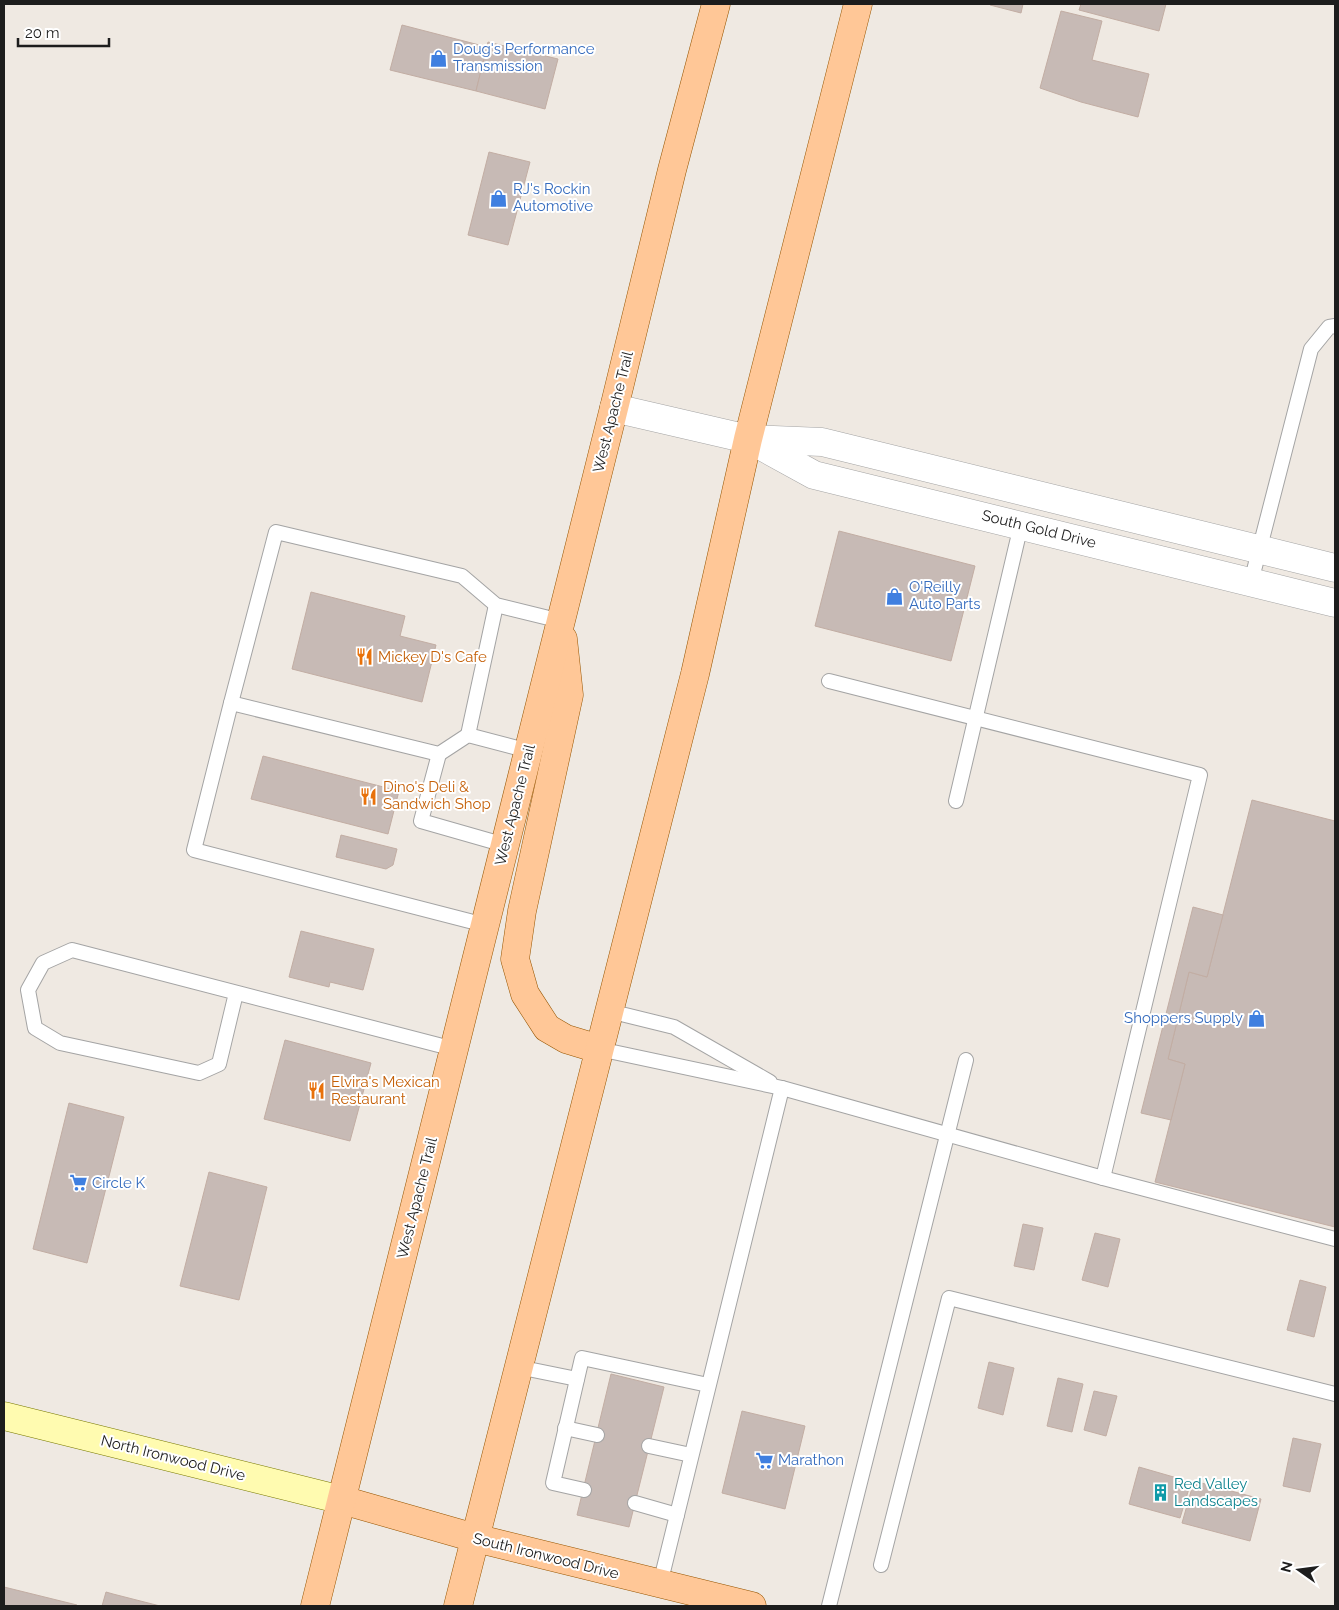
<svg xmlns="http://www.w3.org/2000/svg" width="1339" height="1610" font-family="Raleway,sans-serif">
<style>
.building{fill:#c7bab5;stroke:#c2ada3}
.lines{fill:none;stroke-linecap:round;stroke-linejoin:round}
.service-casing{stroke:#a4a4a4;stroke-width:16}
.minor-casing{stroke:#a4a4a4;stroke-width:29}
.secondary-casing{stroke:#777800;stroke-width:29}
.primary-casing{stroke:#965500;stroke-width:29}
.service{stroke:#fff;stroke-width:14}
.minor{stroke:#fff;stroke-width:28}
.secondary{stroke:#fffbb0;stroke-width:28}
.primary{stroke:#ffc797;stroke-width:28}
.labels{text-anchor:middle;stroke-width:4;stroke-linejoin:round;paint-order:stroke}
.shop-label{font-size:15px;fill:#366cbe;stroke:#fff;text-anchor:start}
.street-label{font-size:15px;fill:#1d1d1d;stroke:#fff}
.food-label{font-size:15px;fill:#c56008;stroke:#fff;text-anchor:start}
.culture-label{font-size:15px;fill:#0d838f;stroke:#fff;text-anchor:start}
</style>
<rect width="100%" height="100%" fill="#efe9e2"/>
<g class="building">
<polygon points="991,4 1023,4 1021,13 990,5"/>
<polygon points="1081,4 1166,4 1159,31 1079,10"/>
<polygon points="1061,11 1102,21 1092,60 1149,74 1138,117 1081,102 1040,88"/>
<polygon points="402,25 487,47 476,91 390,70"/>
<polygon points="488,42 558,59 545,109 476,91"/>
<polygon points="489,152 530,162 508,245 468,235"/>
<polygon points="839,531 975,566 951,661 815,626"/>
<polygon points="311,592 405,616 400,636 436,645 422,702 292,669"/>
<polygon points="263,756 399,791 388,834 251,799"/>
<polygon points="1252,800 1335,821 1335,1227 1155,1182 1185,1064 1168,1059 1189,972 1207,977"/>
<polygon points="341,835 397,849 393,865 386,869 336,857"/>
<polygon points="1193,907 1223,915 1207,977 1189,972 1168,1059 1185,1064 1171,1120 1141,1113"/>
<polygon points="301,931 374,949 363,990 330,982 329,987 289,977"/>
<polygon points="285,1040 371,1063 350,1141 264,1119"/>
<polygon points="69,1103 124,1117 87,1263 33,1249"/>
<polygon points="209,1172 267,1187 239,1300 180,1286"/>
<polygon points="1023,1224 1043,1228 1034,1270 1014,1266"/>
<polygon points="1095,1233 1120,1239 1108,1287 1082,1280"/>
<polygon points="1300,1280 1326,1287 1314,1337 1287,1330"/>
<polygon points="989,1362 1014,1368 1003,1415 978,1408"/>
<polygon points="611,1374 664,1387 629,1527 577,1515"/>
<polygon points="1058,1378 1083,1384 1072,1432 1047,1426"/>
<polygon points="1094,1391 1117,1396 1106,1436 1084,1430"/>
<polygon points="742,1411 805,1426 785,1509 722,1493"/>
<polygon points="1293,1438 1321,1444 1310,1492 1283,1486"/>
<polygon points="1139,1467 1191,1482 1180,1518 1129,1504"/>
<polygon points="1194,1481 1261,1499 1250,1541 1182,1523"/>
<polygon points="4,1587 77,1605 77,1606 4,1606"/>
<polygon points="106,1592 113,1594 160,1606 102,1606"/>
</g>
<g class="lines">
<defs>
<g id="service">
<polyline points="1251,582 1311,349 1329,327 1335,326"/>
<polyline points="231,703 194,850 485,925"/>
<polyline points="468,735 496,605"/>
<polyline points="529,751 468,735 439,754 231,703 276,532 462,576 496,605 561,621"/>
<polyline points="439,754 421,821 505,845"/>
<polyline points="956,801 1021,525"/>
<polyline points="236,993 219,1064 199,1073 60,1043 35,1028 28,990 43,963 72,950 454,1049"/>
<polyline points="609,1011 674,1027 770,1082"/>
<polyline points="599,1049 782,1088 1103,1178 1200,775 829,681"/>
<polyline points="1103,1178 1335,1239"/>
<polyline points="518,1367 577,1379"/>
<polyline points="565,1428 597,1435"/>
<polyline points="649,1446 691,1455"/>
<polyline points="584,1490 553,1483 582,1358 708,1385"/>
<polyline points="635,1503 677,1515"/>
<polyline points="881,1565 949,1298 1335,1394"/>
<polyline points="660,1584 782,1088"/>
<polyline points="829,1606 966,1060"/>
</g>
<g id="minor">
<polyline points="614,408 748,439 822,442 1335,568"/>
<polyline points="754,442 814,475 1335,603"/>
</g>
<polyline id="secondary" points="4,1416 342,1500"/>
<g id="primary">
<polyline points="563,639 569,695 522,911 515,959 525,994 547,1028 566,1039 599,1049"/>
<polyline points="342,1500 475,1538 752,1606"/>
<polyline points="315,1606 614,408 672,170 716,4"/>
<polyline points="458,1606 695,674 748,439 858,4"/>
</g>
</defs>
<use href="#service" class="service-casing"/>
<use href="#minor" class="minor-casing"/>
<use href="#secondary" class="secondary-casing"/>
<use href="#primary" class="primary-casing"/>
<use href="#service" class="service"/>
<use href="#minor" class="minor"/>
<use href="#secondary" class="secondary"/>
<use href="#primary" class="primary"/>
</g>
<defs>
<symbol id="shop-bare" viewBox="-9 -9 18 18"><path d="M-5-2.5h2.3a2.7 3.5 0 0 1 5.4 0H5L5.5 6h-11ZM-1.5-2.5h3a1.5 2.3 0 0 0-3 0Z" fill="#3f7fe0" stroke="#fff" stroke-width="2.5" paint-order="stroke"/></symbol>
<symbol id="restaurant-bare" viewBox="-9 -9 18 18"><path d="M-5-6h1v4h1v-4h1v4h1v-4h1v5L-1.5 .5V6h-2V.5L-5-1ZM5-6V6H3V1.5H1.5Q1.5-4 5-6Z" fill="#e8710a" stroke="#fff" stroke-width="2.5" paint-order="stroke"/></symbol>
<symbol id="supermarket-bare" viewBox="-9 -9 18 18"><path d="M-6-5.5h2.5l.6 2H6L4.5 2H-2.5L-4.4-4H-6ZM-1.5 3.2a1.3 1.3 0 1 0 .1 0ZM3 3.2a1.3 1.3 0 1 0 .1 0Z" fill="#3f7fe0" stroke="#fff" stroke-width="2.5" paint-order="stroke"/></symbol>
<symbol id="building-bare" viewBox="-9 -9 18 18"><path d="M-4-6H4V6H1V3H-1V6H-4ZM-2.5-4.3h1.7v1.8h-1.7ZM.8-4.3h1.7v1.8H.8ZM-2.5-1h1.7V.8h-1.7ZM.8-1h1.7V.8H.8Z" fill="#0f9aa8" stroke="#fff" stroke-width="2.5" paint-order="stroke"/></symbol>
</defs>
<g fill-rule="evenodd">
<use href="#shop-bare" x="426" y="46" width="25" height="25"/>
<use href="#shop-bare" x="486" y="186" width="25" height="25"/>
<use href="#shop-bare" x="882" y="584" width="25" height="25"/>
<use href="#restaurant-bare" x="352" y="644" width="25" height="25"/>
<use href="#restaurant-bare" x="356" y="784" width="25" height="25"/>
<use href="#shop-bare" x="1244" y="1006" width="25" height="25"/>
<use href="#restaurant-bare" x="304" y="1078" width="25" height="25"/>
<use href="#supermarket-bare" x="66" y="1170" width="25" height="25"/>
<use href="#supermarket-bare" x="752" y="1448" width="25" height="25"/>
<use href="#building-bare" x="1148" y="1480" width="25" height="25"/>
</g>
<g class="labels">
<g class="shop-label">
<text x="453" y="54">Doug's Performance<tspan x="453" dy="17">Transmission</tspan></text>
<text x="513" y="194">RJ's Rockin<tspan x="513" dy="17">Automotive</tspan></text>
<text x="909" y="592">O'Reilly<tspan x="909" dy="17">Auto Parts</tspan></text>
<text x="1243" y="1023" text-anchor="end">Shoppers Supply</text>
<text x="92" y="1188">Circle K</text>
<text x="778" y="1465">Marathon</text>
</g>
<g class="street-label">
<text transform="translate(613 412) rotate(-76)" y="5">West Apache Trail</text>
<text transform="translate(1039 529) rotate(14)" y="5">South Gold Drive</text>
<text transform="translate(515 805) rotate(-76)" y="5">West Apache Trail</text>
<text transform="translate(417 1198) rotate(-76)" y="5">West Apache Trail</text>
<text transform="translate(173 1458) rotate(14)" y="5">North Ironwood Drive</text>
<text transform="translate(546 1556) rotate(14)" y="5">South Ironwood Drive</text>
</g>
<g class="food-label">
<text x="378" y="662">Mickey D's Cafe</text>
<text x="383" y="792">Dino's Deli &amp;<tspan x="383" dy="17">Sandwich Shop</tspan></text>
<text x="331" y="1087">Elvira's Mexican<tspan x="331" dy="17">Restaurant</tspan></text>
</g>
<g class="culture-label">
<text x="1174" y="1489">Red Valley<tspan x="1174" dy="17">Landscapes</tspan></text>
</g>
</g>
<rect width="1339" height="1610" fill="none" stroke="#1d1d1d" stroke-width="10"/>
<g transform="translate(1299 1570) rotate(284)" stroke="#ffffff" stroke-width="4" paint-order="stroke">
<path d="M0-4L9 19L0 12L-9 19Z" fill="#1d1d1d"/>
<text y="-8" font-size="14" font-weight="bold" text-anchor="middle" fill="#1d1d1d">N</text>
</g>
<path d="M18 38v8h91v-8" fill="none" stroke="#1d1d1d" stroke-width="2.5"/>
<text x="25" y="38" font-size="15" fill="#1d1d1d" stroke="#ffffff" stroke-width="4" paint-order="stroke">20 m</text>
</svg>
